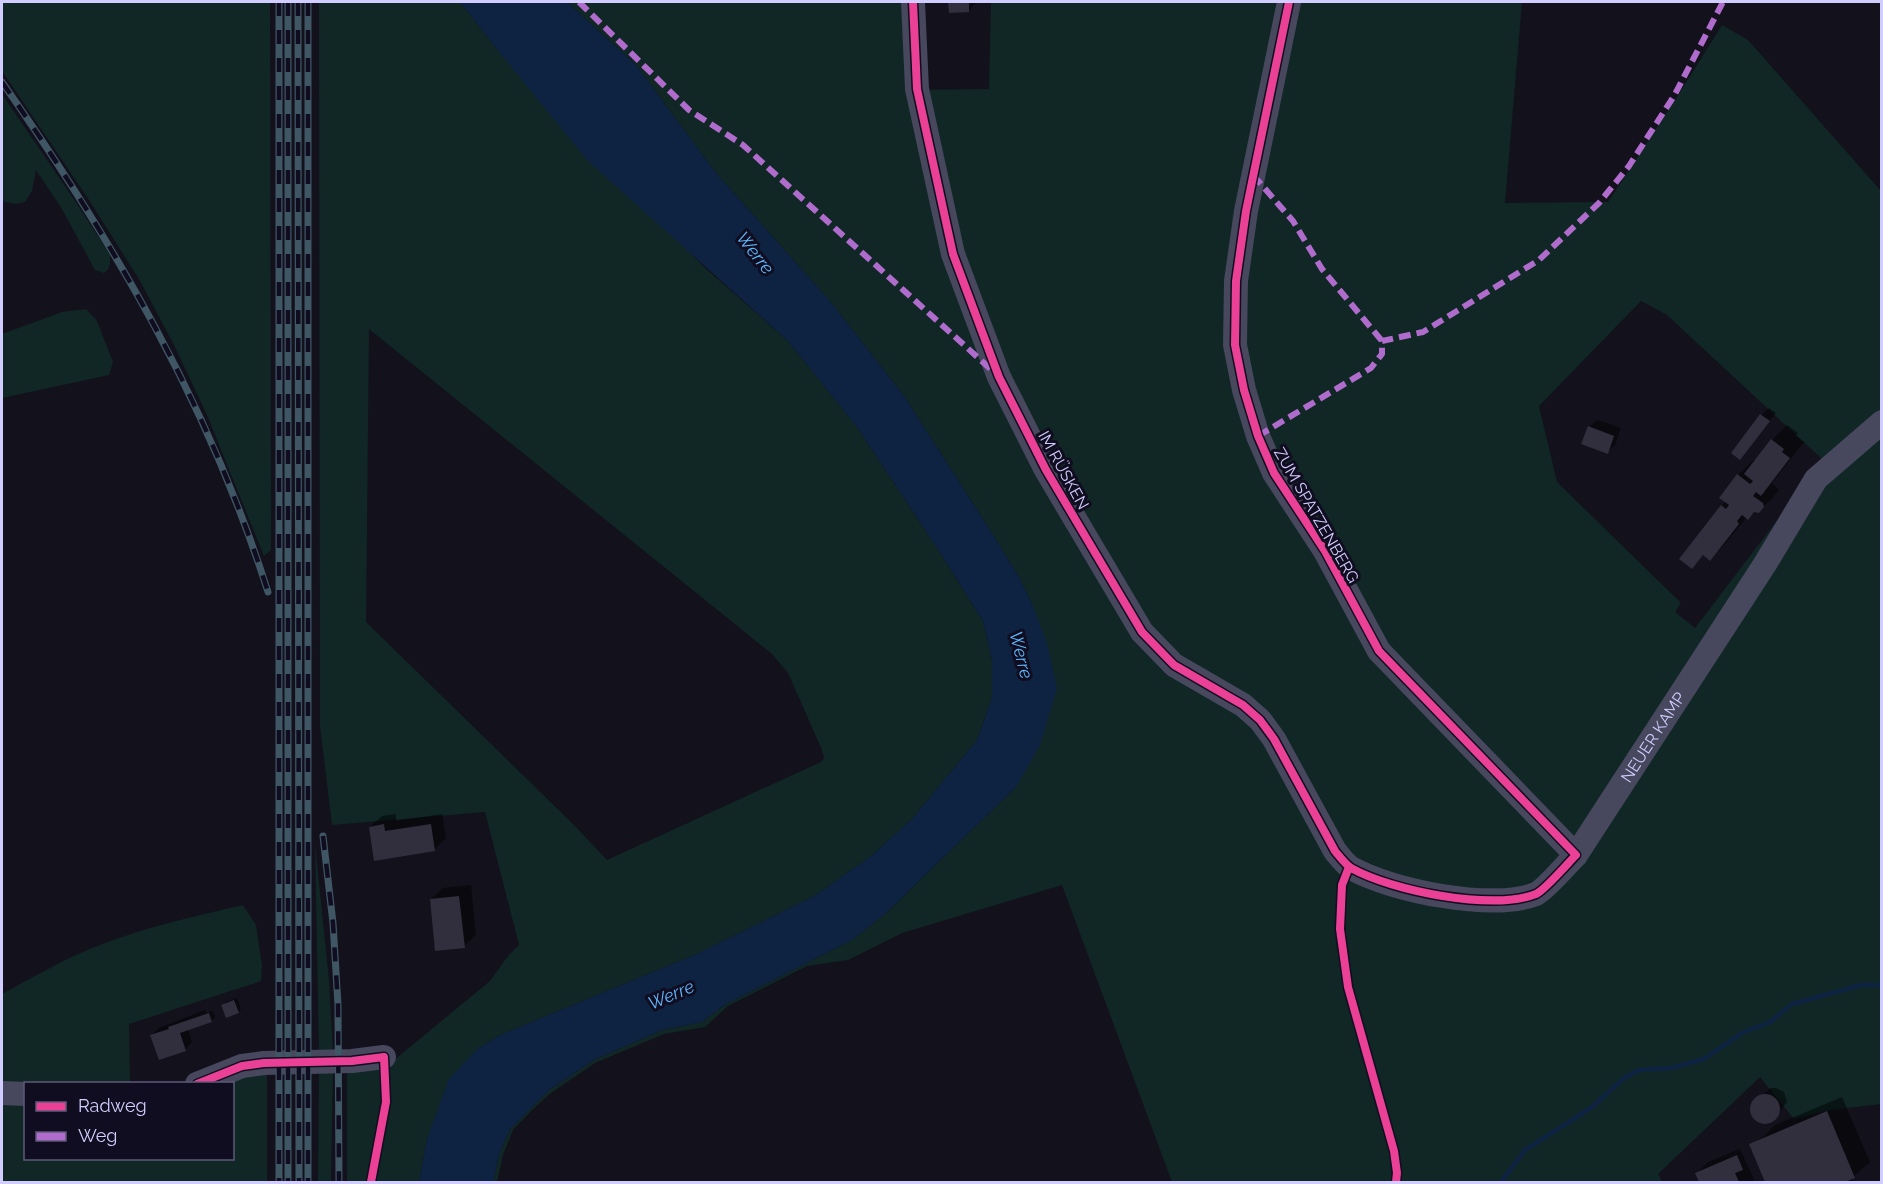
<svg xmlns="http://www.w3.org/2000/svg" width="1883" height="1184" font-family="Raleway,sans-serif">
<style>
.green{fill:#102726;fill-rule:evenodd}
.water{fill:#0e2241}
.shadow{fill:#0007}
.lines{fill:none;stroke-linecap:round;stroke-linejoin:round}
.stream{stroke:#0e2241;stroke-width:4.5}
.building{fill:#312f3e}
.minor{stroke:#47475d;stroke-width:24}
.rail-casing{stroke:#3f5665;stroke-width:7}
.rail{stroke:#100d20;stroke-width:4.5;stroke-dasharray:14;stroke-linecap:butt}
.quiet{stroke:#b06ccc;stroke-width:6;stroke-dasharray:12 6;stroke-linecap:butt}
.cycleway-casing{stroke:#100d20;stroke-width:11}
.cycleway{stroke:#ea4096;stroke-width:8}
.labels{text-anchor:middle;stroke-width:6;stroke-linejoin:round;paint-order:stroke}
.street-label{font-size:16px;fill:#d1cdfe;stroke:#100d20}
.water-label{font-size:18px;font-style:italic;fill:#5db7fd;stroke:#100d20}
</style>
<rect width="100%" height="100%" fill="#13111c"/>
<g class="green">
<polygon points="2,2 270,2 271,550 264,556 207,415 174,345 140,281 89,200 2,71"/>
<path d="M319,2H460L500,53L704,267L788,341L857,427L939,551L983,621L992,660V698L977,740L912,819L870,857L816,895L699,953L500,1035L476,1050L427,1139L419,1182H347V1068L393,1061L490,981L508,956L519,945L485,812L332,825L320,726ZM369,329L772,654L788,673L822,750L824,758L821,762L607,860L573,824L366,622Z"/>
<path d="M567,2H910L913,90L989,89L991,2H1522L1505,203L1608,202L1677,97L1722,25L1748,40L1881,191V1104L1830,1110L1794,1119L1760,1077L1658,1174L1662,1182H1172L1062,885L902,933L848,960L807,966L728,1006L705,1027L664,1034L595,1063L551,1093L532,1110L513,1130L503,1155L497,1182H493L499,1154L510,1129L549,1090L594,1060L662,1030L702,1022L726,1004L852,940L886,913L1016,787L1032,604L1019,577L990,530L904,396L829,300L716,173L636,65ZM1641,301L1667,315L1823,460L1695,628L1675,612L1681,603L1557,482L1539,406Z"/>
<path d="M2,94L77,204L110,255C110,263 111,268 104,273L95,270L62,209L36,170L32,191L25,202L16,204L2,201Z"/>
<polygon points="86,309 97,321 113,362 109,375 2,398 2,334 62,312"/>
<polygon points="315,844 329,980 333,1052 319,1052"/>
<path d="M243,905L256,925L262,965L261,981L129,1024L130,1083L26,1084L2,1089V994C35,976 69,956 105,943C150,926 196,916 243,905Z"/>
<polygon points="319,1067 333,1067 331,1182 318,1182"/>
<polygon points="267,1070 267,1182 2,1182 2,1102 25,1102 26,1158 232,1158 232,1084 213,1083"/>
</g>
<polygon class="water" points="460,2 567,2 636,65 716,173 829,300 904,396 990,530 1019,577 1032,604 1047,643 1057,688 1040,745 1016,787 886,913 852,940 726,1004 702,1022 662,1030 594,1060 549,1090 510,1129 499,1154 493,1182 419,1182 427,1139 449,1079 476,1050 500,1035 699,953 816,895 870,857 912,819 977,740 992,698 992,660 983,621 939,551 857,427 788,341 588,161 500,53"/>
<g class="shadow">
<polygon points="950,2 976,2 976,3 969,11 950,11"/>
<polygon points="1769,408 1776,413 1740,458 1762,415"/>
<polygon points="1597,420 1621,428 1615,445 1607,452 1589,427"/>
<polygon points="1787,425 1798,433 1796,436 1804,442 1772,483 1779,490 1774,496 1759,511 1755,510 1747,517 1725,544 1710,559 1703,554 1681,558 1726,501 1738,475 1754,460 1756,461 1772,440"/>
<polygon points="396,814 396,821 442,814 446,838 434,850 370,827 382,816"/>
<polygon points="471,885 476,935 464,946 431,899 443,888"/>
<polygon points="237,998 241,1009 238,1012 222,1006 226,1002"/>
<polygon points="205,1010 206,1013 213,1011 215,1017 212,1021 188,1029 192,1042 185,1050 152,1035 159,1028"/>
<polygon points="1771,1088 1776,1088 1784,1092 1787,1102 1773,1120 1764,1121 1755,1116 1753,1106 1758,1098"/>
<polygon points="1842,1097 1870,1162 1852,1178 1854,1182 1767,1182 1751,1144 1763,1137 1775,1125"/>
<polygon points="1740,1149 1755,1182 1700,1182 1697,1173 1708,1162"/>
</g>
<g class="lines">
<polyline class="stream" points="1501,1182 1525,1150 1592,1107 1624,1078 1639,1070 1671,1068 1704,1059 1742,1033 1770,1022 1792,1004 1861,985 1882,985"/>
</g>
<g class="building">
<polygon points="948,2 969,2 969,12 949,13"/>
<polygon points="1760,414 1770,421 1740,460 1731,453"/>
<polygon points="1588,426 1614,436 1608,454 1581,444"/>
<polygon points="1771,439 1784,449 1782,452 1790,458 1761,496 1756,492 1753,496 1763,503 1764,507 1759,513 1754,512 1748,520 1742,515 1737,521 1739,524 1710,561 1703,555 1692,569 1679,559 1721,505 1726,509 1729,505 1719,498 1737,474 1750,484 1753,481 1744,474"/>
<polygon points="384,824 385,831 431,824 435,851 374,861 369,827"/>
<polygon points="459,896 465,948 435,951 430,899"/>
<polygon points="234,1000 239,1013 226,1018 221,1005"/>
<polygon points="209,1013 212,1022 180,1033 186,1051 159,1060 150,1035 169,1029 168,1027"/>
<circle cx="1765" cy="1109" r="15"/>
<polygon points="1827,1111 1855,1178 1845,1182 1765,1182 1749,1144"/>
<polygon points="1737,1155 1743,1170 1735,1173 1739,1182 1699,1182 1695,1173"/>
</g>
<g class="lines">
<g class="minor">
<path id="s1" d="M913,2L917,89L953,254L999,377L1046,470L1142,632L1174,665L1243,705L1260,720L1274,739L1335,851C1340,857 1345,864 1351,868C1392,891 1492,911 1536,894C1545,890 1568,863 1576,855L1765,564L1816,479L1882,422"/>
<polyline points="1289,2 1246,211 1236,281 1235,345 1244,390 1258,436 1274,473 1325,551 1379,651 1576,855"/>
<polyline points="197,1084 242,1066 264,1063 352,1061 384,1057"/>
<polyline points="2,1093 26,1094"/>
</g>
<defs>
<g id="rail">
<polyline points="279,2 279,1182"/>
<polyline points="288,2 288,1182"/>
<polyline points="298,2 299,1182"/>
<polyline points="308,2 308,1182"/>
<path d="M2,82C115,244 208,403 268,592"/>
<polyline points="323,836 333,923 338,1005 339,1182"/>
</g>
</defs>
<use href="#rail" class="rail-casing"/>
<use href="#rail" class="rail"/>
<g class="quiet">
<polyline points="579,2 689,110 743,145 995,373"/>
<polyline points="1253,175 1293,221 1322,269 1382,341"/>
<polyline points="1258,436 1371,368 1382,354 1382,341 1423,332 1539,260 1599,203 1629,166 1674,96 1723,2"/>
</g>
<defs>
<g id="cycleway">
<path d="M913,2L917,89L953,254L999,377L1046,470L1142,632L1174,665L1243,705L1260,720L1274,739L1335,851C1340,857 1345,864 1351,868C1392,891 1492,911 1536,894C1545,890 1568,863 1576,855L1379,651L1325,551L1274,473L1258,436L1244,390L1235,345L1236,281L1246,211L1289,2"/>
<polyline points="1349,867 1342,885 1340,929 1348,987 1394,1151 1397,1173 1396,1182"/>
<polyline points="197,1084 242,1066 264,1063 352,1061 384,1057 386,1102 371,1182"/>
</g>
</defs>
<use href="#cycleway" class="cycleway-casing"/>
<use href="#cycleway" class="cycleway"/>
</g>
<g class="labels">
<g class="street-label">
<text transform="translate(1064 470) rotate(61)" y="6">IM RÜSKEN</text>
<text transform="translate(1317 515) rotate(60)" y="6">ZUM SPATZENBERG</text>
<text dy="6" stroke="none"><textPath href="#s1" startOffset="1390">NEUER KAMP</textPath></text>
</g>
<g class="water-label">
<text transform="translate(755 253) rotate(52)" y="6">Werre</text>
<text transform="translate(1021 655) rotate(76)" y="6">Werre</text>
<text transform="translate(671 995) rotate(-23)" y="6">Werre</text>
</g>
</g>
<rect width="1883" height="1184" fill="none" stroke="#d1cdfe" stroke-width="6"/>
<rect x="24" y="1082" width="210" height="78" fill="#100d20" stroke="#5d5a79" stroke-width="1.5"/>
<rect x="36" y="1102" width="30" height="9" fill="#ea4096" stroke="#5d5a79" stroke-width="1.5"/>
<text x="78" y="1112" font-size="18" fill="#d1cdfe">Radweg</text>
<rect x="36" y="1132" width="30" height="9" fill="#b06ccc" stroke="#5d5a79" stroke-width="1.5"/>
<text x="78" y="1142" font-size="18" fill="#d1cdfe">Weg</text>
</svg>
